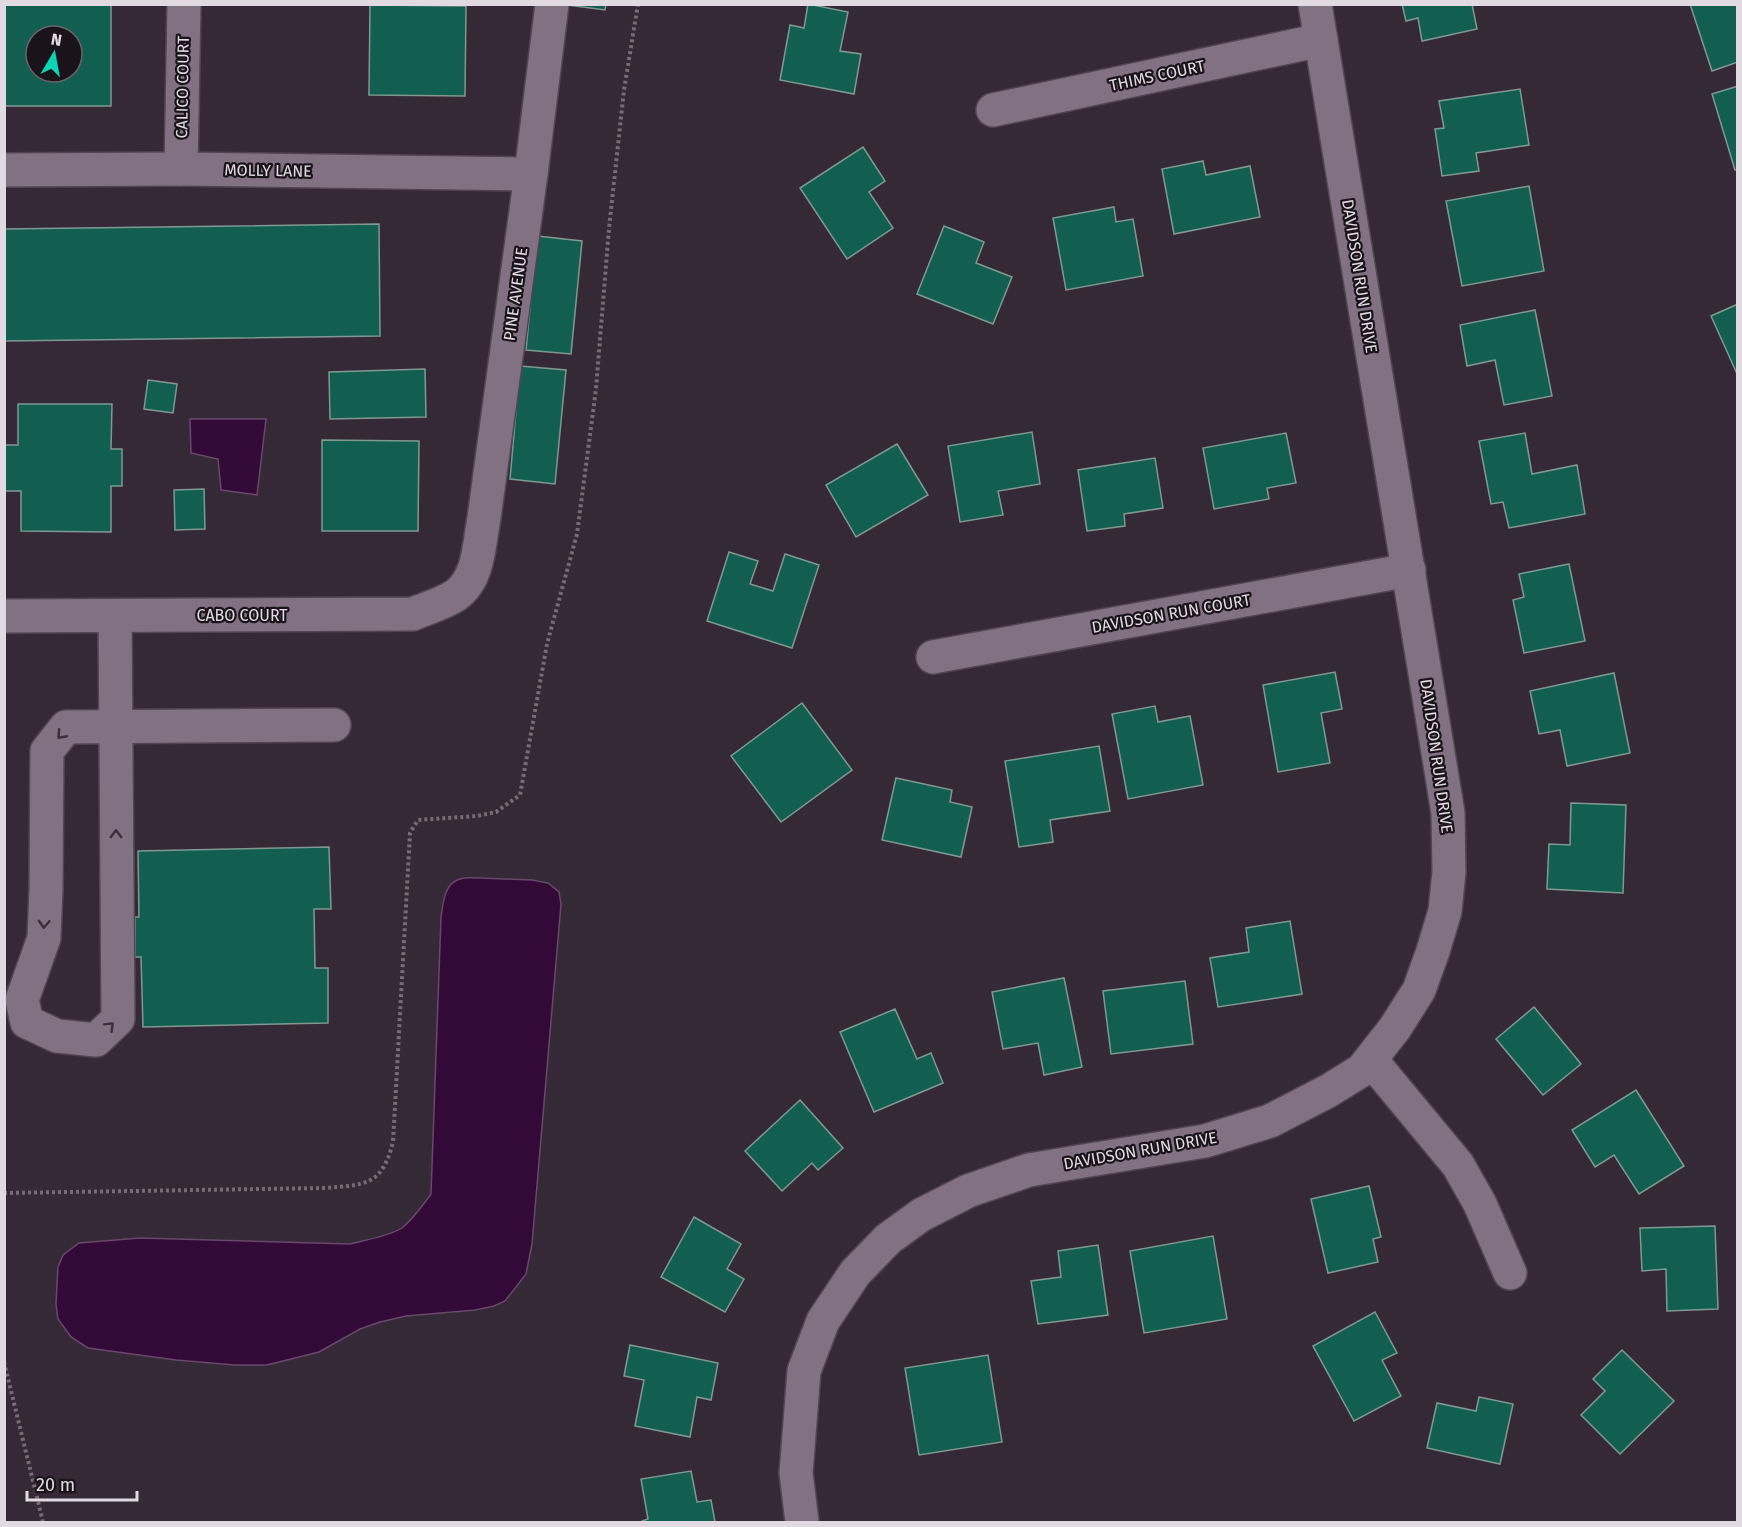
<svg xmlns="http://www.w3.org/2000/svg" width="1742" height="1527" font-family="'Fira Sans',sans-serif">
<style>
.water{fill:#330937;stroke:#68486b;stroke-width:1.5}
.building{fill:#125e50;stroke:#7f9992;stroke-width:1.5;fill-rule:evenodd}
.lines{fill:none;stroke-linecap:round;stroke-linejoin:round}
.minor-casing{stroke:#504551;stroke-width:36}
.path{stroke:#766b77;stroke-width:4;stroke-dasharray:3 3;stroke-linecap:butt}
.minor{stroke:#817182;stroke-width:33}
.oneway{stroke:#393039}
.labels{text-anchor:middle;stroke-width:4.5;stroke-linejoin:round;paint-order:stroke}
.street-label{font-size:16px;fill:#e2dae3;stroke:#1a141a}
</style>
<rect width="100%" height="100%" fill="#362937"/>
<g class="water">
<polygon points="190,419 266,419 257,495 221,490 218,459 191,453"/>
<path d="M480,878L532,880L548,883L559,892L561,904L532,1244L526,1274L505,1301L494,1306L475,1310L406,1316L380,1322L360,1329L319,1352L267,1365H234L176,1360L88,1348L71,1337L58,1319L56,1304L58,1267L63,1255L79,1243L140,1238L350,1244C365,1240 390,1236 402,1228C413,1219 423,1205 431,1194L441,917C443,904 444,883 460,879C466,877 474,878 480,878Z"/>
</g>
<g class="building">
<path d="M4,4H111V106H4ZM36,36H72V72H36Z"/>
<polygon points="560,4 606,4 605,10"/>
<polygon points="808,4 848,12 840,51 861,54 854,94 780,80 790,25 804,28"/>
<polygon points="1402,4 1472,4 1477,29 1422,41 1418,18 1406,21"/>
<polygon points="1690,4 1738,4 1738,62 1712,71"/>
<polygon points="370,5 466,6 465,96 369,95"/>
<polygon points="1738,86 1738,170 1735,170 1712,94"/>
<polygon points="1520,89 1529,145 1476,153 1479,171 1442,176 1435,129 1444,128 1439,101"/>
<polygon points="863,147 885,181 869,192 893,228 847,259 800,188"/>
<polygon points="1203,161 1206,175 1250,166 1260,217 1174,234 1162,169"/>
<polygon points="1529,186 1544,271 1462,286 1446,201"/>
<polygon points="1114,207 1116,222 1133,219 1143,276 1066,290 1053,218"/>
<polygon points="379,224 380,336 4,341 4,229"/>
<polygon points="944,226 984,242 976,263 1012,277 993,324 917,294"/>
<polygon points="537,236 582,241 571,354 526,350"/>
<polygon points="1738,304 1738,376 1711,316"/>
<polygon points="1535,310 1552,396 1504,405 1495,360 1467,366 1460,325"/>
<polygon points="520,366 566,370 555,484 510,479"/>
<polygon points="425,369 426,417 330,419 329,372"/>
<polygon points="148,380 177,384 173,413 144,409"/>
<polygon points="18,404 112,404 111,449 122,449 122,486 111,486 111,532 21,531 21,491 4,491 4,445 18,445"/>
<polygon points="1032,432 1040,484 998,491 1003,515 960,522 948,446"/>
<polygon points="1286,433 1296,483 1267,488 1269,499 1214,509 1203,448"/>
<polygon points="1525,433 1532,474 1577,465 1585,514 1509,528 1503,502 1491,504 1479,441"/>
<polygon points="322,440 419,441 418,531 322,531"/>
<polygon points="897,444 928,495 856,537 826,485"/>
<polygon points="1155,458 1163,508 1124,514 1125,526 1087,531 1078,470"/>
<polygon points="204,489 205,529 175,530 174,490"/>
<polygon points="729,552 758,561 750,584 773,591 785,554 819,565 792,648 707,621"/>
<polygon points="1569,564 1585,641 1524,653 1513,600 1524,597 1519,574"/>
<polygon points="1335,672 1342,709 1321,713 1330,763 1278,772 1263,685"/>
<polygon points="1614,673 1630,753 1567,766 1560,730 1539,734 1530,691"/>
<polygon points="802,703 852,770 781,822 731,756"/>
<polygon points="1155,706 1158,722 1190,716 1203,785 1128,799 1112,714"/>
<polygon points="1099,746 1110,811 1050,820 1053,842 1019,847 1005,761"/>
<polygon points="896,778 952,790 950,802 972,807 961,857 882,840"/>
<polygon points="1571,803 1626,805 1623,893 1547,889 1549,844 1570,845"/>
<polygon points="329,847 331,909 314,909 315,968 328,968 328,1023 143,1027 141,957 135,957 135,917 139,917 138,851"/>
<polygon points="1290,921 1302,994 1218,1007 1210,958 1249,952 1246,928"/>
<polygon points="1064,978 1082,1067 1044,1075 1038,1043 1003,1049 992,992"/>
<polygon points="1185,981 1193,1044 1111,1054 1103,991"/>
<polygon points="1534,1007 1581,1064 1543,1095 1496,1039"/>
<polygon points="895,1009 917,1059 931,1053 943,1083 874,1112 840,1032"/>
<polygon points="1636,1090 1684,1166 1639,1194 1614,1155 1595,1167 1572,1130"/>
<polygon points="800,1100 843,1148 818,1170 812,1163 782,1191 745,1151"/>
<polygon points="1369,1186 1381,1237 1373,1239 1378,1262 1328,1273 1311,1199"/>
<polygon points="694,1217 741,1244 727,1269 744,1279 725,1312 661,1277"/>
<polygon points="1715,1226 1718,1309 1667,1311 1666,1269 1642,1271 1640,1228"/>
<polygon points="1213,1236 1227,1319 1144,1333 1130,1251"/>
<polygon points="1098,1245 1108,1315 1038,1324 1031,1281 1061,1277 1058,1251"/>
<polygon points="1375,1312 1397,1353 1382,1360 1401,1396 1354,1421 1313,1346"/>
<polygon points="630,1345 718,1363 711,1400 697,1397 690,1437 635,1426 644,1380 624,1376"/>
<polygon points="1622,1350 1674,1401 1620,1454 1581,1415 1605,1391 1593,1379"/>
<polygon points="988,1355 1002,1442 919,1455 905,1368"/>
<polygon points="1479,1397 1513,1404 1500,1464 1427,1448 1437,1403 1476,1411"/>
<polygon points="691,1471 697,1502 711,1500 715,1522 642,1522 642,1521 648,1519 641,1479"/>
</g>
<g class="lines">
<defs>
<g id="minor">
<polyline points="993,110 1321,40"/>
<polyline points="181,169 184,4"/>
<polyline points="4,170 181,169 531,174"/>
<path d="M4,616L413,614C426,608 443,604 456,595C479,579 479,544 484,518L531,174L552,4"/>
<polyline points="115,616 118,1019 96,1040 57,1036 27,1022 22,1000 44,938 46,889 47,751 66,727 334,725"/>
<polyline points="933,657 1409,570"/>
<polyline points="1371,1060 1458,1165 1480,1204 1510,1273"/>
<polyline points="802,1522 796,1473 804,1371 823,1321 855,1273 888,1239 921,1215 968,1191 1029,1170 1205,1141 1270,1121 1328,1091 1362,1070 1395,1028 1419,990 1433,951 1445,911 1449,872 1448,813 1315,4"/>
</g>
</defs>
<use href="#minor" class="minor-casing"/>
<g class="path">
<path d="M4,1193L324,1188C365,1185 382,1186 393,1142L410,833L418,820L477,816L496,812L520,795L547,644L577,534L596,389L609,228L624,90L638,4"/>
<polyline points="4,1362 43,1522"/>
</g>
<use href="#minor" class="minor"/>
</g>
<defs><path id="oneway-chevron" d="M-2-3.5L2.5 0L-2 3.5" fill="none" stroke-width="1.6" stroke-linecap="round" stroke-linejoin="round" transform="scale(1.5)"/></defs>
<g class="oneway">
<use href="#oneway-chevron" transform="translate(61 735) rotate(132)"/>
<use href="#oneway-chevron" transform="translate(116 834) rotate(-90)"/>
<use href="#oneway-chevron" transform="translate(44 924) rotate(93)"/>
<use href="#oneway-chevron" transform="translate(110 1026) rotate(-45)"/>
</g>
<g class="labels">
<g class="street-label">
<text transform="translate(1157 75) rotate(-12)" y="6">THIMS COURT</text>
<text transform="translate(182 87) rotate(-89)" y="6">CALICO COURT</text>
<text transform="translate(268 170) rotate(1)" y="6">MOLLY LANE</text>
<text transform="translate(1360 276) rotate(81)" y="6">DAVIDSON RUN DRIVE</text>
<text transform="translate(515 294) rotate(-82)" y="6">PINE AVENUE</text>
<text transform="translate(1171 613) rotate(-10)" y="6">DAVIDSON RUN COURT</text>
<text x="242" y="621">CABO COURT</text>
<text transform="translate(1437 756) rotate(82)" y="6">DAVIDSON RUN DRIVE</text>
<text transform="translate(1140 1150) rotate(-10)" y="6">DAVIDSON RUN DRIVE</text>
</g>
</g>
<rect width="1742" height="1527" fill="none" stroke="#e2dae3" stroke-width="12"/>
<g transform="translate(54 54) rotate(10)"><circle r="28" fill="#1a141a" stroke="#6a636a" stroke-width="1.5"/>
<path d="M0-4.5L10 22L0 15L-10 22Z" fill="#0ad5b5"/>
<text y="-9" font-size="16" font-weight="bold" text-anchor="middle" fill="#e2dae3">N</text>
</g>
<path d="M27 1491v9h110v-9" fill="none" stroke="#e2dae3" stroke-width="3"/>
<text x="36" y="1491" font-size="18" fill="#e2dae3" stroke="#1a141a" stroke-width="4.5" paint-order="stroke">20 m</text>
</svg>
